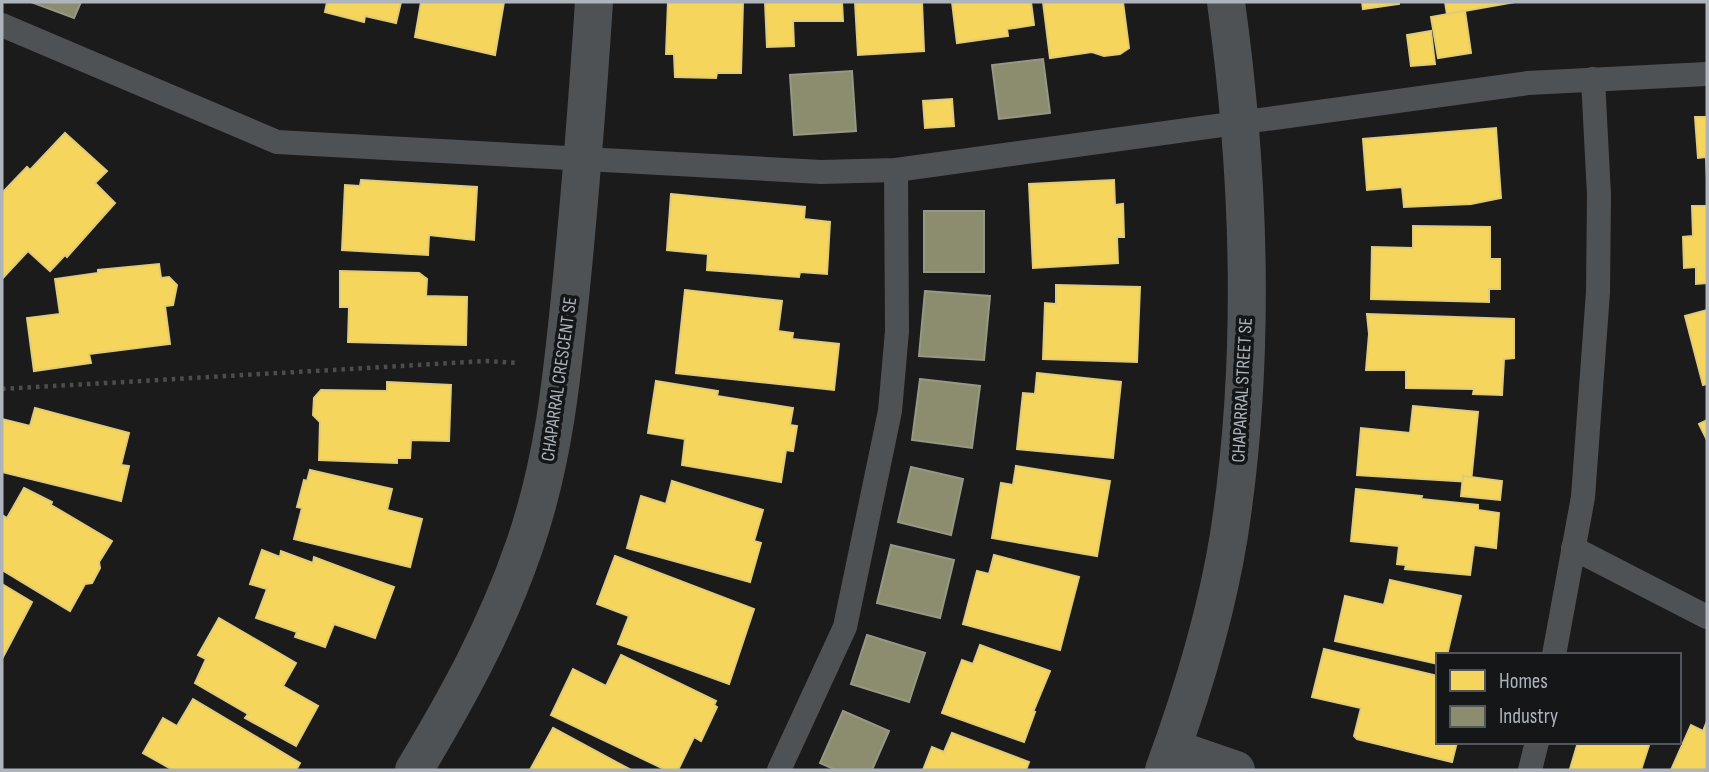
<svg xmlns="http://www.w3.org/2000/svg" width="1709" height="772" font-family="'Sofia Sans Condensed',sans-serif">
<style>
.homes{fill:#f6d55c;stroke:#e0cb79;stroke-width:2}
.industry{fill:#8c8c6e;stroke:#969885;stroke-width:2}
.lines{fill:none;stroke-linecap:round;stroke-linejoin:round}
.path{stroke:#4b4d4f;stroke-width:4.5;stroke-dasharray:3.5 5;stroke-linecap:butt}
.lane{stroke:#4f5255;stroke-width:24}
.street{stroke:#4f5255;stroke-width:38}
.labels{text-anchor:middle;stroke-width:7;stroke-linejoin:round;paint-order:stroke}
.street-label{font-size:19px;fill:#adb4bc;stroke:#151618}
</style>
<rect width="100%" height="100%" fill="#1b1b1c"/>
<g class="homes">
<polygon points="327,2 401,2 396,23 365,16 364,22 325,12"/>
<polygon points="421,2 504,2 495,55 415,37"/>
<polygon points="668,2 743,2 741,73 717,73 716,78 675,77 674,54 666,54"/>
<polygon points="765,2 842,2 843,21 793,21 794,46 767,47"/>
<polygon points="855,2 922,2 924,51 858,55"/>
<polygon points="952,2 1031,2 1034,25 1007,29 1008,36 957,43"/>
<polygon points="1043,2 1123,2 1129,48 1120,54 1104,56 1092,52 1050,58"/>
<polygon points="1362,2 1399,2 1399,4 1363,9"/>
<polygon points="1445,2 1515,2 1447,14"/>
<polygon points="1465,11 1471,53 1438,58 1431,17"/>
<polygon points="1431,31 1435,64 1411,66 1407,35"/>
<polygon points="952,99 954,126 925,128 923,101"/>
<polygon points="1695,117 1707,117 1707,178 1706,157 1698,158"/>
<polygon points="1496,128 1501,198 1471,204 1404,207 1402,187 1367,190 1363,139"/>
<polygon points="65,133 107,171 95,183 115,203 67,257 65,255 50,271 28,251 2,279 2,193 27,167 30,170"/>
<polygon points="361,180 477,187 474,240 429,235 428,255 342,250 345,185 360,186"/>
<polygon points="1114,180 1115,205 1123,204 1124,237 1117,237 1118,263 1033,268 1029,184"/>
<polygon points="671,194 805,207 804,219 830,222 827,274 800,272 799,277 707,270 708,254 667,250"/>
<polygon points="1692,206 1707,206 1707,283 1696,284 1696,267 1684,268 1683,237 1693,236"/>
<polygon points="1413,226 1490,227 1490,259 1500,259 1500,289 1489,289 1489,302 1371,299 1372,247 1413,248"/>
<polygon points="159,264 161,278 169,277 177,285 173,305 165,306 170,344 89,354 91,363 34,371 27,318 60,314 55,279 98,273 98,270"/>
<polygon points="340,271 419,273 427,279 426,296 467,297 466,345 348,342 349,307 340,307"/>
<polygon points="1056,285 1140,287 1137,362 1043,359 1045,303 1056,304"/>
<polygon points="685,290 782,301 778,331 793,333 792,339 839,344 834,390 676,373"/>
<polygon points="1707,310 1707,384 1703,385 1685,316"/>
<polygon points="1367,314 1514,319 1514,358 1504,359 1502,395 1473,394 1474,389 1406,388 1406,370 1366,370 1369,334"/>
<polygon points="1037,373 1121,382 1113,458 1017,449 1023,393 1035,394"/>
<polygon points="656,381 718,391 717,396 793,408 790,425 797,426 793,451 786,450 781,482 682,465 685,439 648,433"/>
<polygon points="387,382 451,385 449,441 411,440 410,458 397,458 397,463 319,460 320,422 313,415 314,398 321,390 387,391"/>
<polygon points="1413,406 1478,412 1471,482 1357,475 1361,428 1410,433"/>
<polygon points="35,408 129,433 121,465 129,466 121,501 2,472 2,419 30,426"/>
<polygon points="1707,420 1707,440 1699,424"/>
<polygon points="1016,466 1110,481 1097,556 992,538 1001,483 1013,485"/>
<polygon points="310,470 392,489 387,510 422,519 410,567 294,539 302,508 297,507 304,480 307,481"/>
<polygon points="1463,476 1502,481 1500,500 1461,496"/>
<polygon points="672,481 763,510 754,541 761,543 750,582 627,548 641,496 666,504"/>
<polygon points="24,488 52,502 51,505 112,541 99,562 100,568 92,583 85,584 70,611 2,570 2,515 7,518"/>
<polygon points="1356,489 1422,496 1421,499 1478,505 1478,510 1499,513 1496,548 1474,545 1470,575 1405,569 1406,565 1397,564 1399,546 1351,541"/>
<polygon points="262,550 280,557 281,551 313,563 314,557 394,587 375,638 334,624 325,647 295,637 297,632 256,618 267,589 250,584"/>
<polygon points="994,555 1079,577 1060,650 963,624 977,571 989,574"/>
<polygon points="615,556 754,609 729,684 618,644 629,616 597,604"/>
<polygon points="1390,580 1461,596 1447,655 1438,655 1438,664 1335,641 1345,596 1384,605"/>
<polygon points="2,584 32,602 3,657 2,656"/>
<polygon points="219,618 296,663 283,686 318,706 296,746 245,718 248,714 195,683 206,659 198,655"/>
<polygon points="980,645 1050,671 1033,712 1035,712 1024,742 942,713 962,660 973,664"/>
<polygon points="1324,649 1438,676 1438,742 1457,742 1452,762 1357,739 1354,736 1361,708 1312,697"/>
<polygon points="621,655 716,701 714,705 717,707 701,741 694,737 678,770 666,770 551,715 573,669 606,686"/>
<polygon points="193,699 300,763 296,770 173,770 143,753 163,718 177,726"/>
<polygon points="1707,721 1707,770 1671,770 1691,725 1703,731"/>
<polygon points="553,728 631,770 530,770"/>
<polygon points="952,733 1029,762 1026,770 923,770 932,747 944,752"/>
<polygon points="1578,742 1650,742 1641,770 1575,770 1570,769"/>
</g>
<g class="industry">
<polygon points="31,2 81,2 74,18"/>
<polygon points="1043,59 1050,113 999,119 992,65"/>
<polygon points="852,71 856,131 794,135 790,75"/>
<rect x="924" y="211" width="60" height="61"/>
<polygon points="925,291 990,296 984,360 919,356"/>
<polygon points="920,379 980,386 972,448 912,440"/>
<polygon points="911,467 963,479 951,535 898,522"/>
<polygon points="891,545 954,560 940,618 877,603"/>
<polygon points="867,635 925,653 909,702 851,684"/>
<polygon points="843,711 889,731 872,770 836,770 820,763"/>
</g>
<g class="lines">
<polyline class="path" points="2,389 487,361 517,363"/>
<g class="lane">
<polyline points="2,25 277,142 821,172 896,170 1528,83 1707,74"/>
<polyline points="1573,548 1707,617"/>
<polyline points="1554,655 1583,497 1598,292 1599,195 1593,79"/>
<polyline points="779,770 845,627 890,411 897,331 896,170"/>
<polyline points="1530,770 1537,742"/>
</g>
<g class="street">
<polyline points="1172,748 1236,770"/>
<path d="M414,770C457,699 497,626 524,547C555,459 563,368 572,277C581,185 588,93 594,2"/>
<path d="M1164,770C1192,694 1216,616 1229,535C1256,360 1250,177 1226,2"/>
</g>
</g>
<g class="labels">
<g class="street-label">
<text transform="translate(558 379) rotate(-82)" y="7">CHAPARRAL CRESCENT SE</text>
<text transform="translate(1241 390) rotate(-87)" y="7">CHAPARRAL STREET SE</text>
</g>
</g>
<rect width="1709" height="772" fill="none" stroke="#adb4bc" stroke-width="7"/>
<rect x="1436" y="653" width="245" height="91" fill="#151618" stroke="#52555a" stroke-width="2"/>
<rect x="1450" y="670" width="35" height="21" fill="#f6d55c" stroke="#52555a" stroke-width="2"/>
<text x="1499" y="688" font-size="21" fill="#adb4bc">Homes</text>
<rect x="1450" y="706" width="35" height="21" fill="#8c8c6e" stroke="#52555a" stroke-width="2"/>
<text x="1499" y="723" font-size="21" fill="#adb4bc">Industry</text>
</svg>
